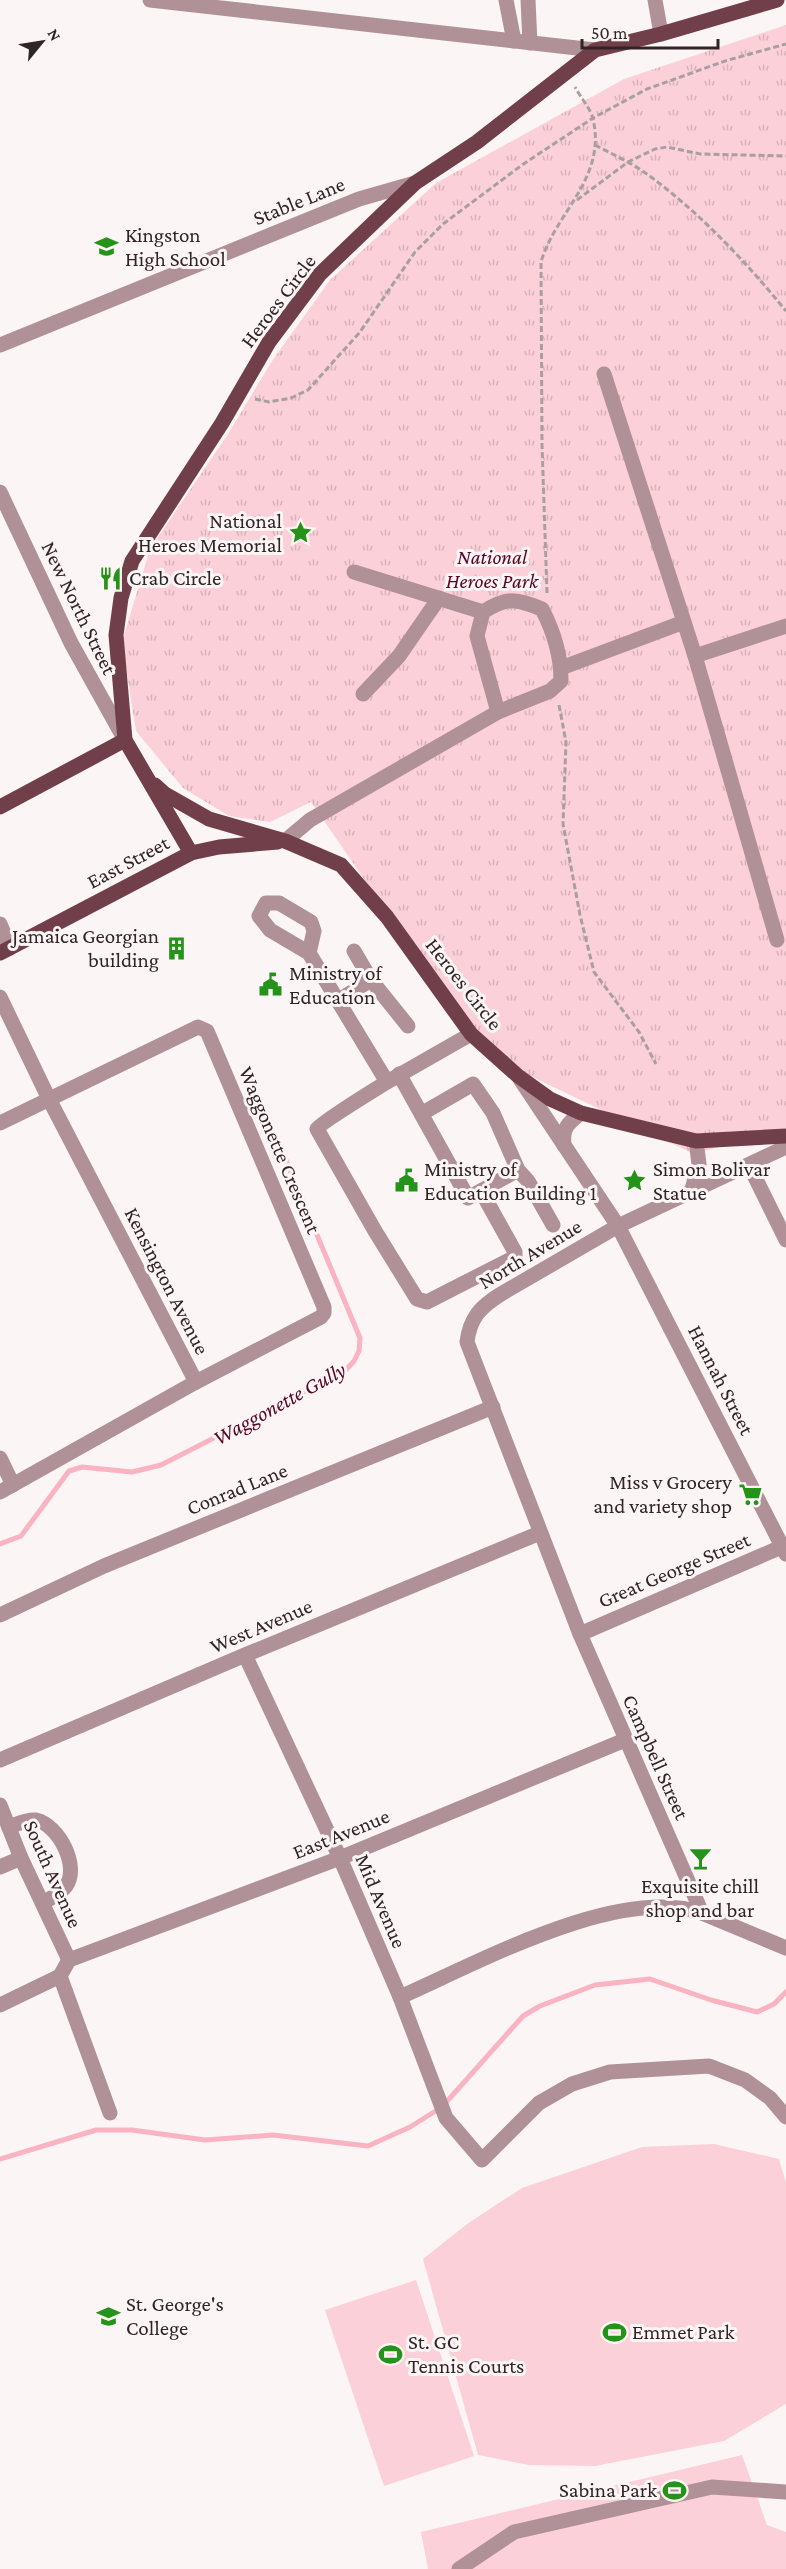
<svg xmlns="http://www.w3.org/2000/svg" width="786" height="2569" font-family="'Crimson Pro',serif">
<style>
.grass{fill:url(#grass-tufts)}
.garden{fill:#fcd0d8}
.lines{fill:none;stroke-linecap:round;stroke-linejoin:round}
.stream{stroke:#f9b3c1;stroke-width:5}
.path{stroke:#a89fa0;stroke-width:3;stroke-dasharray:6 3;stroke-linecap:butt}
.minor{stroke:#b09197;stroke-width:15}
.major{stroke:#713f4a;stroke-width:15}
.labels{text-anchor:middle;stroke-width:6;stroke-linejoin:round;paint-order:stroke}
.street-label{font-size:21px;fill:#302426;stroke:#fcf5f6}
.poi-label{font-size:21px;fill:#302426;stroke:#fcf5f6;text-anchor:start}
.park-label{font-size:21px;font-style:italic;fill:#580525;stroke:#fcf5f6}
.water-label{font-size:22px;font-style:italic;fill:#580625;stroke:#fcf5f6}
</style>
<defs>
<pattern id="grass-tufts" width="24" height="20" patternUnits="userSpaceOnUse" patternTransform="scale(1.5)"><rect width="24" height="20" fill="#fcd0d8"/><path d="M3 7l-1-3M5 7V3M7 7l1-3M15 17l-1-3M17 17v-4M19 17l1-3" fill="none" stroke="#d8b2b9"/></pattern>
</defs>
<rect width="100%" height="100%" fill="#fcf5f6"/>
<polygon class="grass" points="786,25 786,1128 694,1154 526,1074 489,1045 451,1005 311,802 270,822 229,816 183,788 136,731 122,642 150,549 228,434 272,361 330,280 436,183 624,79"/>
<g class="garden">
<polygon points="714,2144 779,2159 786,2183 786,2404 724,2441 595,2466 529,2465 478,2455 423,2259 467,2224 522,2188 642,2147"/>
<polygon points="416,2280 474,2456 384,2486 325,2310"/>
<polygon points="742,2455 767,2525 786,2532 786,2569 428,2569 421,2532"/>
</g>
<g class="lines">
<g class="stream">
<polyline points="0,1544 21,1536 69,1471 82,1467 132,1472 161,1465 345,1371 354,1361 359,1351 360,1338 275,1134"/>
<polyline points="0,2159 96,2130 132,2130 205,2140 273,2135 368,2146 410,2127 442,2107 523,2016 540,2006 595,1985 650,1979 711,2000 757,2012 774,2004 786,1992"/>
</g>
<g class="path">
<path d="M595,145C614,155 634,164 651,177C702,215 746,262 786,311"/>
<polyline points="577,200 628,162 655,149 667,147 700,154 786,156"/>
<polyline points="255,399 269,402 291,398 308,390 360,332 415,252 443,224 522,165 593,118 647,89 725,61 786,44"/>
<path d="M547,593L542,445L541,262C555,213 607,178 593,119C591,109 580,97 575,87"/>
<polyline points="559,705 566,742 563,824 580,915 594,972 639,1032 656,1064"/>
</g>
<g class="minor">
<polyline points="150,0 595,50"/>
<polyline points="506,0 514,41"/>
<polyline points="528,0 530,43"/>
<polyline points="655,0 661,34"/>
<polyline points="0,345 359,199 415,183"/>
<polyline points="604,374 695,656 777,940"/>
<polyline points="0,492 71,643 125,740"/>
<polyline points="354,572 483,612"/>
<polyline points="695,656 786,626"/>
<polyline points="561,668 684,622"/>
<polyline points="363,694 399,656 439,598"/>
<path d="M285,841L310,820L498,712L550,691L561,681C561,655 554,632 542,609C516,599 508,596 483,612L477,636L498,712"/>
<polyline points="0,924 10,948"/>
<polyline points="354,951 371,980 408,1026"/>
<polyline points="309,953 314,931 311,922 279,903 266,903 259,916 270,930 309,953 387,1082 471,1034"/>
<polyline points="0,997 49,1099 196,1382"/>
<polyline points="339,1000 371,980"/>
<polyline points="399,1074 468,1198 518,1170 493,1113 473,1084 421,1114"/>
<polyline points="520,1079 618,1226 786,1554"/>
<path d="M387,1082C376,1089 320,1123 317,1129L375,1231L417,1299L427,1302L515,1257V1252L481,1191"/>
<polyline points="0,1123 198,1027 207,1031 324,1307 324,1313 321,1317 196,1382 0,1492"/>
<path d="M564,1145C562,1128 568,1123 581,1113"/>
<path d="M786,1147L618,1226L501,1294C480,1307 470,1318 467,1342L580,1634L702,1913L786,1948"/>
<polyline points="749,1165 786,1240"/>
<polyline points="518,1170 528,1181 553,1225"/>
<polyline points="691,1193 699,1164 696,1141"/>
<polyline points="0,1458 13,1485"/>
<polyline points="0,1615 104,1566 493,1407"/>
<polyline points="580,1634 786,1545"/>
<polyline points="245,1655 340,1858 400,1997 446,2118 482,2160 539,2103 572,2084 610,2072 709,2066 745,2080 770,2098 786,2117"/>
<polyline points="0,1760 245,1655 540,1533"/>
<polyline points="0,1805 21,1858 69,1960"/>
<path d="M9,1827C17,1824 27,1819 36,1820C59,1825 80,1867 66,1886C60,1894 51,1898 43,1903"/>
<polyline points="0,1867 21,1858"/>
<polyline points="69,1960 340,1858 625,1740"/>
<polyline points="69,1960 60,1976 110,2113"/>
<path d="M400,1997C478,1963 618,1885 702,1913"/>
<polyline points="0,2005 60,1976"/>
<polyline points="459,2569 514,2532 712,2487 786,2492"/>
</g>
<g class="major">
<polyline points="155,785 165,794 209,819 285,841 341,865 387,917 471,1034 518,1076 550,1099 581,1113 696,1141 786,1136"/>
<polyline points="0,807 125,740"/>
<polyline points="191,853 125,740 116,635 121,598 132,561 222,423 269,342 320,274 415,183 477,142 595,50 661,34 777,0"/>
<polyline points="0,953 191,853 219,847 278,842"/>
</g>
</g>
<defs>
<symbol id="school-bare" viewBox="-9 -9 18 18"><path d="M0-5L7-2L0 1L-7-2ZM-4 1L0 2.5L4 1V4Q0 6-4 4Z" fill="#259219" stroke="#fcf5f6" stroke-width="2.5" paint-order="stroke"/></symbol>
<symbol id="sight-bare" viewBox="-9 -9 18 18"><path d="M0-6L1.8-2.2L6-1.7L2.9 1.2L3.7 5.4L0 3.3L-3.7 5.4L-2.9 1.2L-6-1.7L-1.8-2.2Z" fill="#259219" stroke="#fcf5f6" stroke-width="2.5" paint-order="stroke"/></symbol>
<symbol id="restaurant-bare" viewBox="-9 -9 18 18"><path d="M-5-6h1v4h1v-4h1v4h1v-4h1v5L-1.5 .5V6h-2V.5L-5-1ZM5-6V6H3V1.5H1.5Q1.5-4 5-6Z" fill="#259219" stroke="#fcf5f6" stroke-width="2.5" paint-order="stroke"/></symbol>
<symbol id="building-bare" viewBox="-9 -9 18 18"><path d="M-4-6H4V6H1V3H-1V6H-4ZM-2.5-4.3h1.7v1.8h-1.7ZM.8-4.3h1.7v1.8H.8ZM-2.5-1h1.7V.8h-1.7ZM.8-1h1.7V.8H.8Z" fill="#259219" stroke="#fcf5f6" stroke-width="2.5" paint-order="stroke"/></symbol>
<symbol id="civic-bare" viewBox="-9 -9 18 18"><path d="M-.6-6.5H3V-4.5H.6V-3L4-1V1h2V6H-6V1h2V-1L-.6-3ZM-1.2 2.5V6h2.4V2.5Z" fill="#259219" stroke="#fcf5f6" stroke-width="2.5" paint-order="stroke"/></symbol>
<symbol id="supermarket-bare" viewBox="-9 -9 18 18"><path d="M-6-5.5h2.5l.6 2H6L4.5 2H-2.5L-4.4-4H-6ZM-1.5 3.2a1.3 1.3 0 1 0 .1 0ZM3 3.2a1.3 1.3 0 1 0 .1 0Z" fill="#259219" stroke="#fcf5f6" stroke-width="2.5" paint-order="stroke"/></symbol>
<symbol id="bar-bare" viewBox="-9 -9 18 18"><path d="M-6-5H6L.8 .8V4.5H3.5V6h-7V4.5H-.8V.8Z" fill="#259219" stroke="#fcf5f6" stroke-width="2.5" paint-order="stroke"/></symbol>
<symbol id="stadium-bare" viewBox="-9 -9 18 18"><path d="M0-5a6.5 5 0 1 0 0 10a6.5 5 0 1 0 0-10ZM-3.5-1.8h7v3.6h-7Z" fill="#259219" stroke="#fcf5f6" stroke-width="2.5" paint-order="stroke"/></symbol>
</defs>
<g fill-rule="evenodd">
<use href="#school-bare" x="90" y="230" width="33" height="33"/>
<use href="#sight-bare" x="284" y="516" width="33" height="33"/>
<use href="#restaurant-bare" x="94" y="562" width="33" height="33"/>
<use href="#building-bare" x="160" y="932" width="33" height="33"/>
<use href="#civic-bare" x="254" y="968" width="33" height="33"/>
<use href="#civic-bare" x="390" y="1164" width="33" height="33"/>
<use href="#sight-bare" x="618" y="1164" width="33" height="33"/>
<use href="#supermarket-bare" x="734" y="1478" width="33" height="33"/>
<use href="#bar-bare" x="684" y="1842" width="33" height="33"/>
<use href="#school-bare" x="92" y="2300" width="33" height="33"/>
<use href="#stadium-bare" x="598" y="2316" width="33" height="33"/>
<use href="#stadium-bare" x="374" y="2338" width="33" height="33"/>
<use href="#stadium-bare" x="658" y="2474" width="33" height="33"/>
</g>
<g class="labels">
<g class="street-label">
<text transform="translate(299 201) rotate(-22)" y="7">Stable Lane</text>
<text transform="translate(278 301) rotate(-53)" y="7">Heroes Circle</text>
<text transform="translate(79 608) rotate(64)" y="7">New North Street</text>
<text transform="translate(128 862) rotate(-28)" y="7">East Street</text>
<text transform="translate(464 984) rotate(52)" y="7">Heroes Circle</text>
<text transform="translate(280 1150) rotate(67)" y="7">Waggonette Crescent</text>
<text transform="translate(530 1254) rotate(-31)" y="7">North Avenue</text>
<text transform="translate(167 1281) rotate(63)" y="7">Kensington Avenue</text>
<text transform="translate(721 1380) rotate(63)" y="7">Hannah Street</text>
<text transform="translate(237 1489) rotate(-22)" y="7">Conrad Lane</text>
<text transform="translate(674 1570) rotate(-23)" y="7">Great George Street</text>
<text transform="translate(261 1626) rotate(-23)" y="7">West Avenue</text>
<text transform="translate(656 1757) rotate(66)" y="7">Campbell Street</text>
<text transform="translate(341 1834) rotate(-22)" y="7">East Avenue</text>
<text transform="translate(53 1874) rotate(66)" y="7">South Avenue</text>
<text transform="translate(381 1901) rotate(67)" y="7">Mid Avenue</text>
</g>
<g class="poi-label">
<text x="125" y="242">Kingston<tspan x="125" dy="24">High School</tspan></text>
<text x="282" y="528" text-anchor="end">National<tspan x="282" dy="24">Heroes Memorial</tspan></text>
<text x="129" y="585">Crab Circle</text>
<text x="159" y="943" text-anchor="end">Jamaica Georgian<tspan x="159" dy="24">building</tspan></text>
<text x="289" y="980">Ministry of<tspan x="289" dy="24">Education</tspan></text>
<text x="424" y="1176">Ministry of<tspan x="424" dy="24">Education Building 1</tspan></text>
<text x="653" y="1176">Simon Bolivar<tspan x="653" dy="24">Statue</tspan></text>
<text x="732" y="1489" text-anchor="end">Miss v Grocery<tspan x="732" dy="24">and variety shop</tspan></text>
<text x="700" y="1893" text-anchor="middle">Exquisite chill<tspan x="700" dy="24">shop and bar</tspan></text>
<text x="126" y="2311">St. George's<tspan x="126" dy="24">College</tspan></text>
<text x="632" y="2339">Emmet Park</text>
<text x="408" y="2349">St. GC<tspan x="408" dy="24">Tennis Courts</tspan></text>
<text x="657" y="2497" text-anchor="end">Sabina Park</text>
</g>
<g class="park-label">
<text x="492" y="564">National<tspan x="492" dy="24">Heroes Park</tspan></text>
</g>
<g class="water-label">
<text transform="translate(279 1403) rotate(-29)" y="8">Waggonette Gully</text>
</g>
</g>
<g transform="translate(42 42) rotate(60)" stroke="#fcf5f6" stroke-width="4.5" paint-order="stroke">
<path d="M0-4.5L10 22L0 15L-10 22Z" fill="#302426"/>
<text y="-9" font-size="16" font-weight="bold" text-anchor="middle" fill="#302426">N</text>
</g>
<path d="M582 39v9h136v-9" fill="none" stroke="#302426" stroke-width="3"/>
<text x="591" y="39" font-size="18" fill="#302426" stroke="#fcf5f6" stroke-width="4.5" paint-order="stroke">50 m</text>
</svg>
